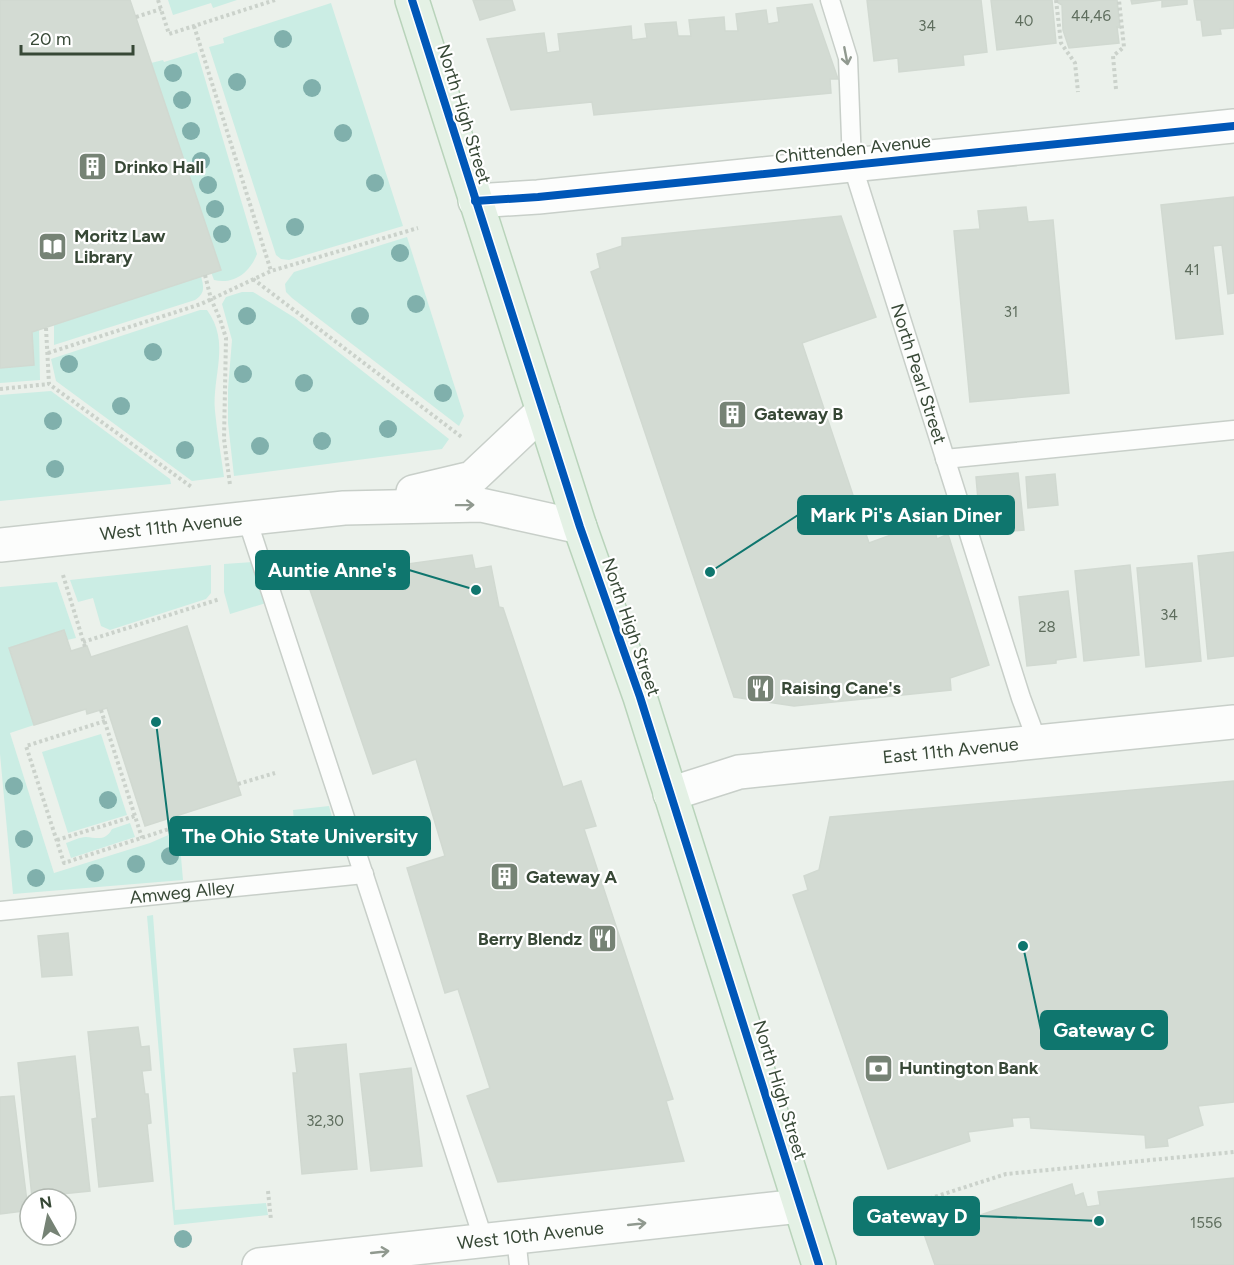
<svg xmlns="http://www.w3.org/2000/svg" width="1234" height="1265" font-family="Figtree,sans-serif">
<style>
.green{fill:#cbede4}
.building{fill:#d3dbd3;stroke:#d1d9d1;stroke-width:1.5}
.lines{fill:none;stroke-linecap:round;stroke-linejoin:round}
.service-casing{stroke:#c8cfc9;stroke-width:21}
.minor-casing{stroke:#c8cfc9;stroke-width:36}
.tertiary-casing{stroke:#c8cfc9;stroke-width:36}
.primary-casing{stroke:#b8d3ba;stroke-width:36}
.path{stroke:#cbd2cb;stroke-width:4;stroke-dasharray:3 3;stroke-linecap:butt}
.service{stroke:#fcfdfc;stroke-width:18}
.minor{stroke:#fcfdfc;stroke-width:33}
.tertiary{stroke:#fcfdfc;stroke-width:33}
.primary{stroke:#e4f1e5;stroke-width:33}
.cycleway-casing{stroke:#fff;stroke-width:11}
.cycleway{stroke:#0057b8;stroke-width:8}
.tree{fill:#80b0ac}
.oneway{stroke:#90998f}
.labels{text-anchor:middle;stroke-width:4.5;stroke-linejoin:round;paint-order:stroke}
.number-label{font-size:15px;fill:#5f6e5e}
.street-label{font-size:18px;fill:#374836;stroke:#fff}
.poi-label{font-size:18px;font-weight:bold;fill:#374836;stroke:#fff;text-anchor:start}
.leader{fill:none;stroke:#0f766e;stroke-width:2}
.callout-dot{fill:#0f766e;stroke:#fff;stroke-width:2}
.callout{fill:#0f766e;stroke:#0f766e;stroke-width:2}
.callout-label{font-size:20px;text-anchor:middle;font-weight:bold;fill:#fff}
</style>
<rect width="100%" height="100%" fill="#ebf1eb"/>
<g class="green">
<polygon points="168,0 237,0 213,8 211,3 173,15"/>
<polygon points="331,3 403,226 289,260 281,259 276,255 209,47 224,43 223,38"/>
<path d="M197,52L257,254C250,272 234,285 214,280L211,272L220,269L151,63L163,60L164,62Z"/>
<polygon points="407,237 464,416 459,426 292,298 286,292 285,284 294,272"/>
<path d="M201,276C204,288 205,293 195,300L54,345V325Z"/>
<polygon points="242,292 253,292 295,318 449,439 442,449 234,476 228,423 228,389 232,340 222,304 226,297"/>
<path d="M200,310H207C231,343 212,375 215,411C217,433 221,455 224,477L192,481L56,381L51,359Z"/>
<polygon points="39,330 40,380 0,383 0,368 33,364 32,332"/>
<polygon points="51,391 170,479 171,484 0,501 0,395"/>
<polygon points="253,562 266,603 230,614 224,592 224,564"/>
<polygon points="211,565 211,593 206,599 110,630 101,626 93,598 78,602 70,580"/>
<polygon points="57,582 76,638 67,640 64,630 9,648 34,725 10,733 54,873 150,843 173,833 179,834 183,880 13,894 0,754 0,587"/>
<polygon points="101,734 127,815 68,833 42,752"/>
<polygon points="329,806 341,849 337,853 310,855 294,822 293,810"/>
<path d="M130,823L135,837L71,858L66,843C72,841 80,837 86,837C97,838 106,841 112,829Z"/>
<polygon points="153,915 175,1210 266,1203 268,1215 174,1225 147,916"/>
</g>
<g class="building">
<polygon points="0,0 130,0 221,270 32,332 34,365 0,368"/>
<polygon points="473,0 512,0 515,10 480,20"/>
<polygon points="867,0 981,0 987,52 963,55 964,65 899,72 898,58 874,61"/>
<polygon points="991,0 1052,0 1056,43 997,50"/>
<polygon points="1057,0 1117,0 1120,28 1117,27 1119,43 1069,48 1063,30 1062,5 1057,2"/>
<polygon points="1131,0 1187,0 1187,4 1162,7 1162,0 1132,4"/>
<polygon points="1194,0 1234,0 1234,28 1220,29 1221,34 1203,36 1201,20 1197,20"/>
<polygon points="812,4 838,79 830,79 831,93 594,115 592,102 511,110 487,39 544,33 547,53 560,51 558,34 631,26 632,40 647,38 645,24 676,22 678,36 691,36 689,20 724,17 725,31 738,31 736,14 766,10 768,24 779,22 777,8"/>
<polygon points="1234,197 1234,293 1228,294 1222,245 1213,246 1223,334 1176,339 1161,205"/>
<polygon points="1026,207 1028,222 1053,220 1069,393 970,402 954,231 980,229 978,211"/>
<polygon points="841,216 876,317 802,343 869,543 932,520 937,539 948,534 989,665 950,678 951,690 794,706 734,697 591,272 600,268 597,254 622,246 622,238"/>
<polygon points="1018,473 1024,530 981,534 976,477"/>
<polygon points="1055,474 1058,505 1028,508 1026,477"/>
<polygon points="1234,552 1234,656 1208,659 1198,556"/>
<polygon points="472,555 475,569 491,566 499,607 503,608 563,787 581,781 596,826 584,829 673,1099 666,1101 684,1161 498,1182 467,1096 490,1088 458,989 445,993 407,868 445,856 416,759 373,774 306,578"/>
<polygon points="1192,563 1201,661 1146,667 1137,568"/>
<polygon points="1130,565 1139,655 1084,661 1075,571"/>
<polygon points="1068,591 1076,657 1056,660 1056,663 1027,666 1019,597"/>
<polygon points="187,626 241,795 145,826 107,708 87,714 86,709 34,725 9,648 64,630 71,651 87,646 91,657"/>
<polygon points="1234,781 1234,1102 1198,1106 1203,1125 1167,1139 1168,1146 1146,1148 1145,1135 1031,1128 1030,1117 1012,1118 1013,1126 968,1132 970,1141 888,1169 793,895 808,890 804,876 819,870 830,817"/>
<polygon points="68,933 72,975 42,977 38,936"/>
<polygon points="138,1027 141,1047 149,1046 151,1070 142,1071 145,1094 148,1094 151,1123 147,1124 153,1181 99,1187 92,1119 97,1118 88,1032"/>
<polygon points="346,1044 357,1169 302,1174 293,1073 297,1073 294,1049"/>
<polygon points="75,1056 90,1191 32,1197 18,1063"/>
<polygon points="411,1068 422,1166 371,1171 360,1074"/>
<polygon points="14,1096 27,1202 22,1202 23,1211 0,1214 0,1097"/>
<polygon points="1234,1178 1234,1265 935,1265 924,1234 1072,1184 1075,1196 1083,1193 1087,1207 1100,1205 1098,1192"/>
</g>
<g class="lines">
<defs>
<g id="service">
<path id="s1" d="M830,0L848,58L852,164L1021,698L1037,741"/>
<polyline points="945,459 1234,430"/>
<polyline points="247,519 484,1241"/>
<path id="s2" d="M0,911L364,874"/>
<polyline points="516,1237 519,1265"/>
</g>
<g id="minor">
<polyline points="475,201 538,197 1234,126"/>
<polyline points="413,492 472,478 543,411"/>
<path id="s3" d="M0,545L344,508L481,505L580,527"/>
<path id="s4" d="M259,1265L800,1206"/>
</g>
<g id="tertiary">
<path id="s5" d="M670,794L739,772L1234,722"/>
</g>
<polyline id="primary" points="412,0 580,527 640,697 819,1265"/>
</defs>
<use href="#service" class="service-casing"/>
<use href="#minor" class="minor-casing"/>
<use href="#tertiary" class="tertiary-casing"/>
<use href="#primary" class="primary-casing"/>
<g class="path">
<polyline points="158,0 169,34 275,0"/>
<polyline points="1056,0 1061,43 1075,63 1078,92"/>
<polyline points="136,17 161,9"/>
<polyline points="194,26 271,271"/>
<polyline points="1116,89 1113,56 1124,47 1119,0"/>
<polyline points="205,275 211,299 220,319 226,338 224,439 230,485"/>
<polyline points="253,279 463,438"/>
<polyline points="46,328 49,384 193,488"/>
<polyline points="48,353 201,304 271,271 418,228"/>
<polyline points="0,389 49,384"/>
<polyline points="63,575 85,647"/>
<polyline points="83,642 220,599"/>
<polyline points="101,710 142,838"/>
<polyline points="105,721 26,746 64,863 172,828 222,822"/>
<polyline points="238,784 275,773"/>
<polyline points="176,816 180,827"/>
<polyline points="57,840 135,816"/>
<polyline points="268,1191 271,1220"/>
<polyline points="878,1215 1006,1174 1234,1152"/>
</g>
<use href="#service" class="service"/>
<use href="#minor" class="minor"/>
<use href="#tertiary" class="tertiary"/>
<use href="#primary" class="primary"/>
<defs>
<g id="cycleway">
<polyline points="412,0 580,527 640,697 819,1265"/>
<polyline points="475,201 538,197 1234,126"/>
</g>
</defs>
<use href="#cycleway" class="cycleway-casing"/>
<use href="#cycleway" class="cycleway"/>
</g>
<g class="tree">
<circle cx="283" cy="39" r="9"/>
<circle cx="173" cy="73" r="9"/>
<circle cx="237" cy="82" r="9"/>
<circle cx="312" cy="88" r="9"/>
<circle cx="182" cy="100" r="9"/>
<circle cx="191" cy="131" r="9"/>
<circle cx="343" cy="133" r="9"/>
<circle cx="201" cy="161" r="9"/>
<circle cx="375" cy="183" r="9"/>
<circle cx="208" cy="185" r="9"/>
<circle cx="215" cy="209" r="9"/>
<circle cx="295" cy="227" r="9"/>
<circle cx="222" cy="234" r="9"/>
<circle cx="400" cy="253" r="9"/>
<circle cx="416" cy="304" r="9"/>
<circle cx="247" cy="316" r="9"/>
<circle cx="360" cy="316" r="9"/>
<circle cx="153" cy="352" r="9"/>
<circle cx="69" cy="364" r="9"/>
<circle cx="243" cy="374" r="9"/>
<circle cx="304" cy="383" r="9"/>
<circle cx="443" cy="393" r="9"/>
<circle cx="121" cy="406" r="9"/>
<circle cx="53" cy="421" r="9"/>
<circle cx="388" cy="429" r="9"/>
<circle cx="322" cy="441" r="9"/>
<circle cx="260" cy="446" r="9"/>
<circle cx="185" cy="450" r="9"/>
<circle cx="55" cy="469" r="9"/>
<circle cx="14" cy="786" r="9"/>
<circle cx="108" cy="800" r="9"/>
<circle cx="24" cy="839" r="9"/>
<circle cx="170" cy="856" r="9"/>
<circle cx="136" cy="864" r="9"/>
<circle cx="95" cy="873" r="9"/>
<circle cx="36" cy="878" r="9"/>
<circle cx="183" cy="1239" r="9"/>
</g>
<defs><path id="oneway-shaft" d="M-6 0H5M1.5-3L5.5 0L1.5 3" fill="none" stroke-width="1.6" stroke-linecap="round" stroke-linejoin="round" transform="scale(1.5)"/></defs>
<g class="oneway">
<use href="#oneway-shaft" transform="translate(846 56) rotate(79)"/>
<use href="#oneway-shaft" transform="translate(465 505) rotate(-1)"/>
<use href="#oneway-shaft" transform="translate(637 1224) rotate(-6)"/>
<use href="#oneway-shaft" transform="translate(380 1252) rotate(-6)"/>
</g>
<defs>
<symbol id="building-square" viewBox="-11 -11 22 22"><rect x="-9" y="-9" width="18" height="18" rx="4" fill="#768375" stroke="#fff"/><path d="M-4-6H4V6H1V3H-1V6H-4ZM-2.5-4.3h1.7v1.8h-1.7ZM.8-4.3h1.7v1.8H.8ZM-2.5-1h1.7V.8h-1.7ZM.8-1h1.7V.8H.8Z" fill="#fff"/></symbol>
<symbol id="library-square" viewBox="-11 -11 22 22"><rect x="-9" y="-9" width="18" height="18" rx="4" fill="#768375" stroke="#fff"/><path d="M-6-4Q-3-5.5-.7-3.5V5Q-3 3-6 4ZM6-4Q3-5.5 .7-3.5V5Q3 3 6 4Z" fill="#fff"/></symbol>
<symbol id="restaurant-square" viewBox="-11 -11 22 22"><rect x="-9" y="-9" width="18" height="18" rx="4" fill="#768375" stroke="#fff"/><path d="M-5-6h1v4h1v-4h1v4h1v-4h1v5L-1.5 .5V6h-2V.5L-5-1ZM5-6V6H3V1.5H1.5Q1.5-4 5-6Z" fill="#fff"/></symbol>
<symbol id="bank-square" viewBox="-11 -11 22 22"><rect x="-9" y="-9" width="18" height="18" rx="4" fill="#768375" stroke="#fff"/><path d="M-6-4H6V4H-6ZM0-2.3a2.3 2.3 0 1 0 0 4.6a2.3 2.3 0 1 0 0-4.6Z" fill="#fff"/></symbol>
</defs>
<g fill-rule="evenodd">
<use href="#building-square" x="76" y="150" width="33" height="33"/>
<use href="#library-square" x="36" y="230" width="33" height="33"/>
<use href="#building-square" x="716" y="398" width="33" height="33"/>
<use href="#restaurant-square" x="744" y="672" width="33" height="33"/>
<use href="#building-square" x="488" y="860" width="33" height="33"/>
<use href="#restaurant-square" x="586" y="922" width="33" height="33"/>
<use href="#bank-square" x="862" y="1052" width="33" height="33"/>
</g>
<g class="labels">
<g class="number-label">
<text x="1091" y="21">44,46</text>
<text x="1024" y="26">40</text>
<text x="927" y="31">34</text>
<text x="1192" y="275">41</text>
<text x="1011" y="317">31</text>
<text x="1169" y="620">34</text>
<text x="1047" y="632">28</text>
<text x="325" y="1126">32,30</text>
<text x="1206" y="1228">1556</text>
</g>
<g class="street-label">
<text transform="translate(464 114) rotate(73)" y="6">North High Street</text>
<text transform="translate(853 149) rotate(-6)" y="6">Chittenden Avenue</text>
<text dy="6" stroke="none"><textPath href="#s1" startOffset="387">North Pearl Street</textPath></text>
<text dy="6" stroke="none"><textPath href="#s3" startOffset="172">West 11th Avenue</textPath></text>
<text transform="translate(631 627) rotate(71)" y="6">North High Street</text>
<text dy="6" stroke="none"><textPath href="#s5" startOffset="285">East 11th Avenue</textPath></text>
<text dy="6" stroke="none"><textPath href="#s2" startOffset="183">Amweg Alley</textPath></text>
<text transform="translate(780 1090) rotate(73)" y="6">North High Street</text>
<text dy="6" stroke="none"><textPath href="#s4" startOffset="273">West 10th Avenue</textPath></text>
</g>
<g class="poi-label">
<text x="114" y="173">Drinko Hall</text>
<text x="74" y="242">Moritz Law<tspan x="74" dy="21">Library</tspan></text>
<text x="754" y="420">Gateway B</text>
<text x="781" y="694">Raising Cane's</text>
<text x="526" y="883">Gateway A</text>
<text x="582" y="945" text-anchor="end">Berry Blendz</text>
<text x="899" y="1074">Huntington Bank</text>
</g>
</g>
<path class="leader" d="M710 572L798 515M476 590L409 570M156 722L170 836M1023 946L1041 1030M1099 1221L979 1216"/>
<g class="callout-dot">
<circle cx="710" cy="572" r="6"/>
<circle cx="476" cy="590" r="6"/>
<circle cx="156" cy="722" r="6"/>
<circle cx="1023" cy="946" r="6"/>
<circle cx="1099" cy="1221" r="6"/>
</g>
<g class="callout">
<rect x="798" y="496" width="216" height="38" rx="6"/>
<rect x="256" y="551" width="153" height="38" rx="6"/>
<rect x="170" y="817" width="260" height="38" rx="6"/>
<rect x="1041" y="1011" width="126" height="38" rx="6"/>
<rect x="854" y="1197" width="125" height="38" rx="6"/>
</g>
<g class="callout-label">
<text x="906" y="522">Mark Pi's Asian Diner</text>
<text x="332" y="577">Auntie Anne's</text>
<text x="300" y="843">The Ohio State University</text>
<text x="1104" y="1037">Gateway C</text>
<text x="917" y="1223">Gateway D</text>
</g>
<g transform="translate(48 1217) rotate(351)"><circle r="28" fill="#ffffff" stroke="#afb6af" stroke-width="1.5"/>
<path d="M0-4.5L10 22L0 15L-10 22Z" fill="#768375"/>
<text y="-9" font-size="16" font-weight="bold" text-anchor="middle" fill="#374836">N</text>
</g>
<path d="M21 45v9h112v-9" fill="none" stroke="#374836" stroke-width="3"/>
<text x="30" y="45" font-size="18" fill="#374836" stroke="#ffffff" stroke-width="4.5" paint-order="stroke">20 m</text>
</svg>
